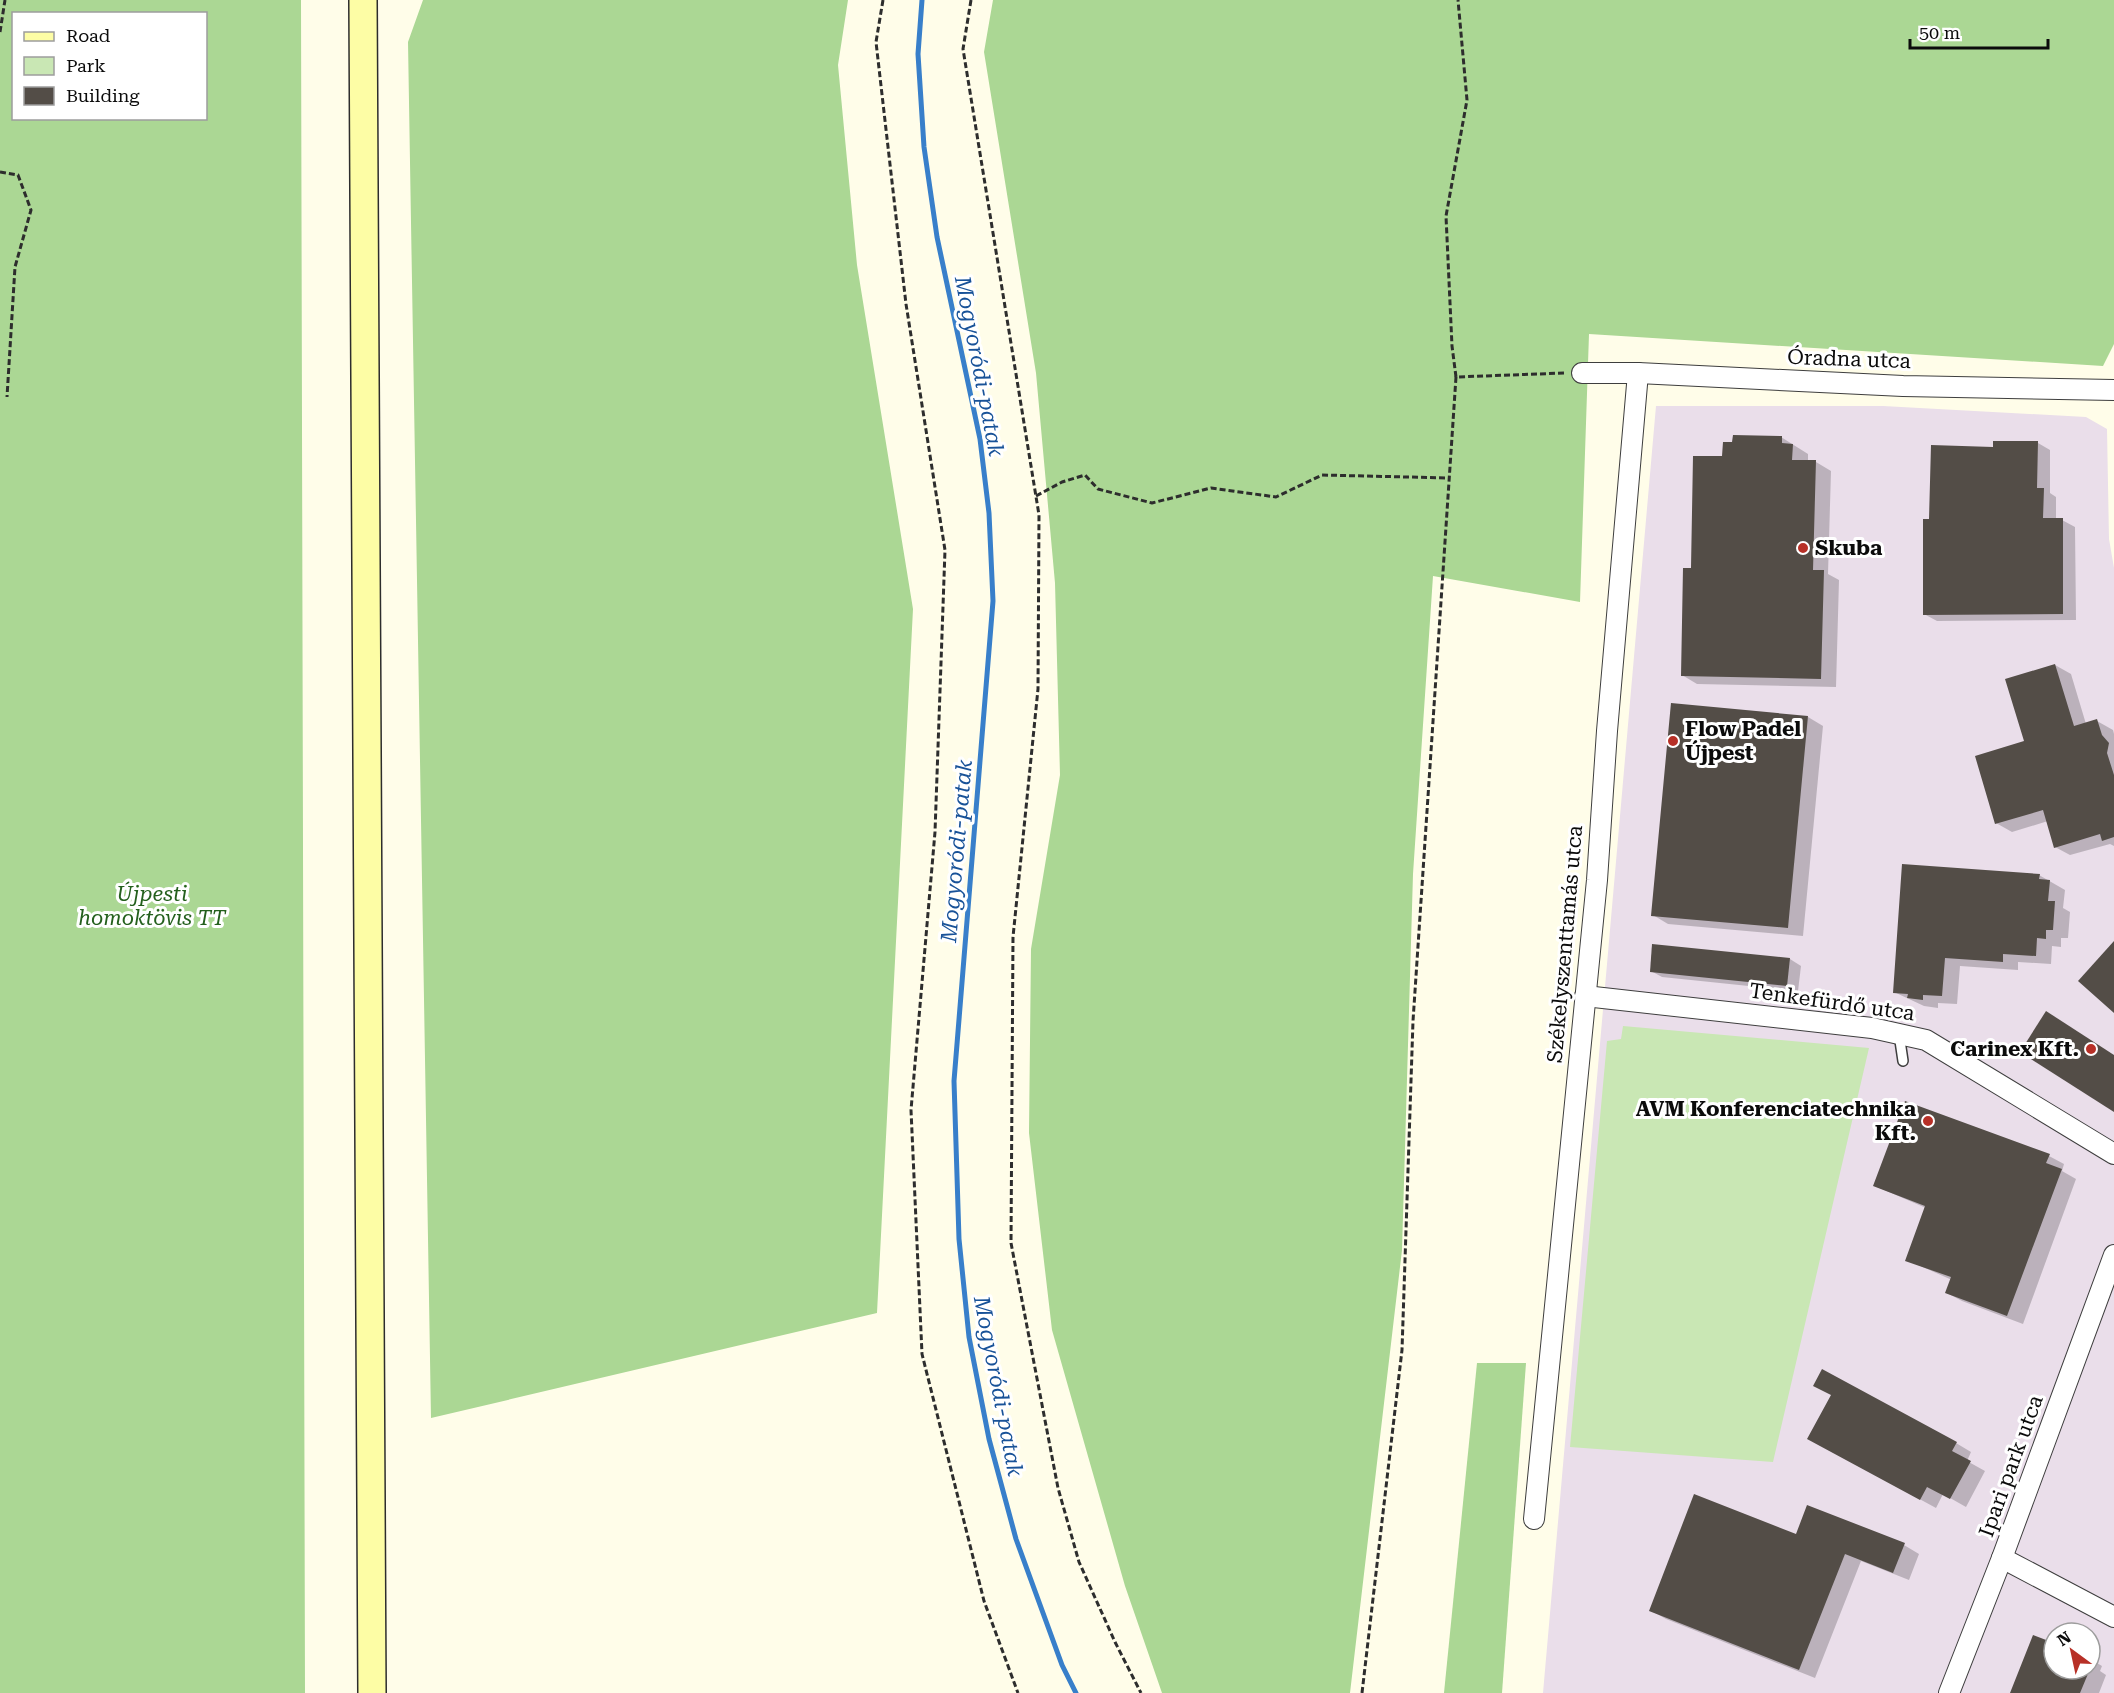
<svg xmlns="http://www.w3.org/2000/svg" width="2114" height="1693" font-family="'Roboto Serif',serif">
<style>
.industrial{fill:#eadeea;fill-rule:evenodd}
.green{fill:#c9e7b4}
.forest{fill:#abd794;fill-rule:evenodd}
.shadow{fill:#0003}
.lines{fill:none;stroke-linecap:round;stroke-linejoin:round}
.stream{stroke:#387fca;stroke-width:5}
.building{fill:#534d47}
.lane-casing{stroke:#3e3e3e;stroke-width:12}
.street-casing{stroke:#3e3e3e;stroke-width:22}
.secondary-casing{stroke:#2d2d2d;stroke-width:30}
.path{stroke:#2d2d2d;stroke-width:3;stroke-dasharray:6 3;stroke-linecap:butt}
.lane{stroke:#fff;stroke-width:9}
.street{stroke:#fff;stroke-width:20}
.secondary{stroke:#fdfda5;stroke-width:27}
.poi-dot{fill:#b73027;stroke:#fff;stroke-width:2}
.labels{text-anchor:middle;stroke-width:6;stroke-linejoin:round;paint-order:stroke}
.street-label{font-size:21px;fill:#0b0b0b;stroke:#fff}
.poi-label{font-size:21px;font-weight:bold;fill:#0b0b0b;stroke:#fff;text-anchor:start}
.park-label{font-size:21px;font-style:italic;fill:#24601d;stroke:#fff}
.water-label{font-size:22px;font-style:italic;fill:#185298;stroke:#fff}
</style>
<rect width="100%" height="100%" fill="#fffde9"/>
<path class="industrial" d="M1656,406H1883L2086,417L2107,429L2109,539L2114,568V1693H1543ZM2054,1633H2090V1669H2054Z"/>
<polygon class="green" points="1623,1026 1869,1048 1773,1462 1570,1447 1607,1041 1621,1039"/>
<g class="forest">
<path d="M0,0H301L305,1693H0ZM14,14H206V118H14Z"/>
<polygon points="423,0 848,0 838,65 857,265 913,609 877,1313 431,1418 408,42"/>
<polygon points="993,0 2114,0 2114,344 2103,366 1589,334 1580,602 1433,576 1413,874 1402,1250 1350,1693 1162,1693 1125,1586 1052,1330 1029,1133 1031,949 1060,775 1055,583 1036,373 984,52"/>
<polygon points="1477,1363 1526,1363 1502,1693 1444,1693"/>
</g>
<g class="shadow">
<polygon points="1781,437 1808,454 1808,462 1816,462 1831,471 1828,574 1839,580 1836,687 1697,684 1682,675 1692,570 1724,458"/>
<polygon points="2038,443 2050,450 2050,493 2056,497 2056,520 2062,520 2075,527 2076,620 1937,621 1924,614 1931,521 1995,448"/>
<polygon points="2055,665 2071,674 2086,724 2097,721 2113,730 2114,734 2114,846 2110,844 2070,855 2055,847 2048,821 2012,832 1996,823"/>
<polygon points="1808,717 1823,726 1803,936 1668,924 1653,915"/>
<polygon points="2039,875 2065,890 2063,908 2070,912 2068,938 2061,938 2061,947 2052,946 2051,964 2018,962 2018,970 1960,966 1957,1004 1938,1003 1938,1008 1924,1006 1894,992"/>
<polygon points="1790,959 1801,966 1798,991 1662,977 1651,971"/>
<polygon points="2049,1156 2064,1164 2062,1171 2076,1179 2023,1324 1962,1301 1947,1293 1952,1280 1907,1260 1926,1208 1875,1186"/>
<polygon points="1956,1443 1971,1452 1967,1461 1985,1471 1966,1507 1943,1494 1936,1508 1824,1447"/>
<polygon points="1797,1536 1904,1545 1919,1554 1909,1580 1861,1561 1815,1678 1666,1619 1650,1610"/>
<polygon points="2054,1644 2054,1669 2090,1669 2090,1659 2102,1666 2100,1671 2106,1675 2099,1693 2011,1693"/>
</g>
<g class="lines">
<polyline class="stream" points="922,0 918,54 924,147 937,237 980,439 989,513 993,601 954,1081 959,1239 969,1337 989,1439 1016,1539 1062,1665 1076,1693"/>
</g>
<g class="building">
<polygon points="1733,435 1782,436 1782,443 1793,444 1792,460 1816,460 1813,570 1824,570 1821,679 1681,676 1683,568 1691,568 1693,456 1722,456 1723,442 1732,442"/>
<polygon points="1993,441 2038,441 2037,488 2044,488 2043,518 2063,518 2063,614 1923,615 1923,519 1929,519 1931,445 1993,447"/>
<polygon points="2055,664 2074,726 2097,719 2102,735 2109,743 2107,753 2114,775 2114,837 2102,841 2100,834 2054,848 2043,810 1995,824 1975,756 2024,741 2005,679"/>
<polygon points="1671,703 1808,716 1788,928 1651,916"/>
<polygon points="1902,864 2040,874 2039,879 2050,880 2048,901 2055,901 2053,930 2046,930 2046,939 2037,938 2036,956 2003,954 2003,962 1945,958 1942,996 1923,995 1923,1000 1907,998 1908,994 1893,993"/>
<polygon points="2114,941 2114,1013 2078,981"/>
<polygon points="1652,944 1790,958 1787,986 1650,972"/>
<polygon points="2046,1011 2114,1055 2114,1112 2020,1052"/>
<polygon points="1905,1101 2050,1154 2046,1163 2062,1169 2007,1316 1945,1293 1951,1277 1905,1261 1925,1206 1873,1186"/>
<polygon points="1822,1369 1957,1442 1952,1451 1971,1461 1950,1499 1927,1487 1920,1500 1807,1439 1831,1395 1813,1386"/>
<polygon points="1694,1494 1796,1534 1807,1505 1905,1543 1893,1573 1845,1554 1799,1670 1649,1611"/>
<polygon points="2033,1635 2054,1643 2054,1669 2090,1669 2080,1693 2010,1693"/>
</g>
<g class="lines">
<defs>
<polyline id="lane" points="1899,1034 1903,1061"/>
<g id="street">
<polyline points="1582,373 1638,373 1903,386 2114,390"/>
<polyline points="1585,996 1872,1028 1926,1040 2114,1154"/>
<polyline points="1534,1519 1597,880 1607,731 1638,373"/>
<polyline points="2002,1558 2114,1617"/>
<polyline points="1949,1693 2002,1558 2114,1255"/>
</g>
<polyline id="secondary" points="363,0 372,1693"/>
</defs>
<use href="#lane" class="lane-casing"/>
<use href="#street" class="street-casing"/>
<use href="#secondary" class="secondary-casing"/>
<g class="path">
<polyline points="883,0 876,42 906,304 945,550 935,832 911,1110 922,1354 984,1601 1018,1693"/>
<polyline points="971,0 963,49 1039,515 1038,689 1013,937 1011,1243 1058,1488 1079,1562 1115,1642 1141,1693"/>
<polyline points="0,32 5,0"/>
<polyline points="0,172 18,175 31,210 15,267 7,397"/>
<polyline points="1456,377 1452,346 1446,216 1467,100 1458,0"/>
<polyline points="1036,496 1062,482 1085,475 1098,489 1152,503 1211,488 1276,497 1322,475 1450,478"/>
<polyline points="1362,1693 1402,1350 1413,1021 1456,377 1565,373"/>
</g>
<use href="#lane" class="lane"/>
<use href="#street" class="street"/>
<use href="#secondary" class="secondary"/>
</g>
<g class="poi-dot">
<circle cx="1803" cy="548" r="6"/>
<circle cx="1673" cy="741" r="6"/>
<circle cx="2091" cy="1049" r="6"/>
<circle cx="1928" cy="1121" r="6"/>
</g>
<g class="labels">
<g class="street-label">
<text transform="translate(1849 359) rotate(2)" y="7">Óradna utca</text>
<text transform="translate(1565 944) rotate(-85)" y="7">Székelyszenttamás utca</text>
<text transform="translate(1832 1002) rotate(8)" y="7">Tenkefürdő utca</text>
<text transform="translate(2011 1466) rotate(-70)" y="7">Ipari park utca</text>
</g>
<g class="poi-label">
<text x="1815" y="555">Skuba</text>
<text x="1685" y="736">Flow Padel<tspan x="1685" dy="24">Újpest</tspan></text>
<text x="2079" y="1056" text-anchor="end">Carinex Kft.</text>
<text x="1916" y="1116" text-anchor="end">AVM Konferenciatechnika<tspan x="1916" dy="24">Kft.</tspan></text>
</g>
<g class="park-label">
<text x="152" y="901">Újpesti<tspan x="152" dy="24">homoktövis TT</tspan></text>
</g>
<g class="water-label">
<text transform="translate(980 366) rotate(79)" y="8">Mogyoródi-patak</text>
<text transform="translate(956 851) rotate(-85)" y="8">Mogyoródi-patak</text>
<text transform="translate(999 1386) rotate(79)" y="8">Mogyoródi-patak</text>
</g>
</g>
<rect x="12" y="12" width="195" height="108" fill="#ffffff" stroke="#9d9d9d" stroke-width="1.5"/>
<rect x="24" y="32" width="30" height="9" fill="#fdfda5" stroke="#9d9d9d" stroke-width="1.5"/>
<text x="66" y="42" font-size="18" fill="#0b0b0b">Road</text>
<rect x="24" y="57" width="30" height="18" fill="#c9e7b4" stroke="#9d9d9d" stroke-width="1.5"/>
<text x="66" y="72" font-size="18" fill="#0b0b0b">Park</text>
<rect x="24" y="87" width="30" height="18" fill="#534d47" stroke="#9d9d9d" stroke-width="1.5"/>
<text x="66" y="102" font-size="18" fill="#0b0b0b">Building</text>
<g transform="translate(2072 1651) rotate(327)"><circle r="28" fill="#ffffff" stroke="#9d9d9d" stroke-width="1.5"/>
<path d="M0-4.5L10 22L0 15L-10 22Z" fill="#b73027"/>
<text y="-9" font-size="16" font-weight="bold" text-anchor="middle" fill="#0b0b0b">N</text>
</g>
<path d="M1910 39v9h138v-9" fill="none" stroke="#0b0b0b" stroke-width="3"/>
<text x="1919" y="39" font-size="18" fill="#0b0b0b" stroke="#ffffff" stroke-width="4.5" paint-order="stroke">50 m</text>
</svg>
